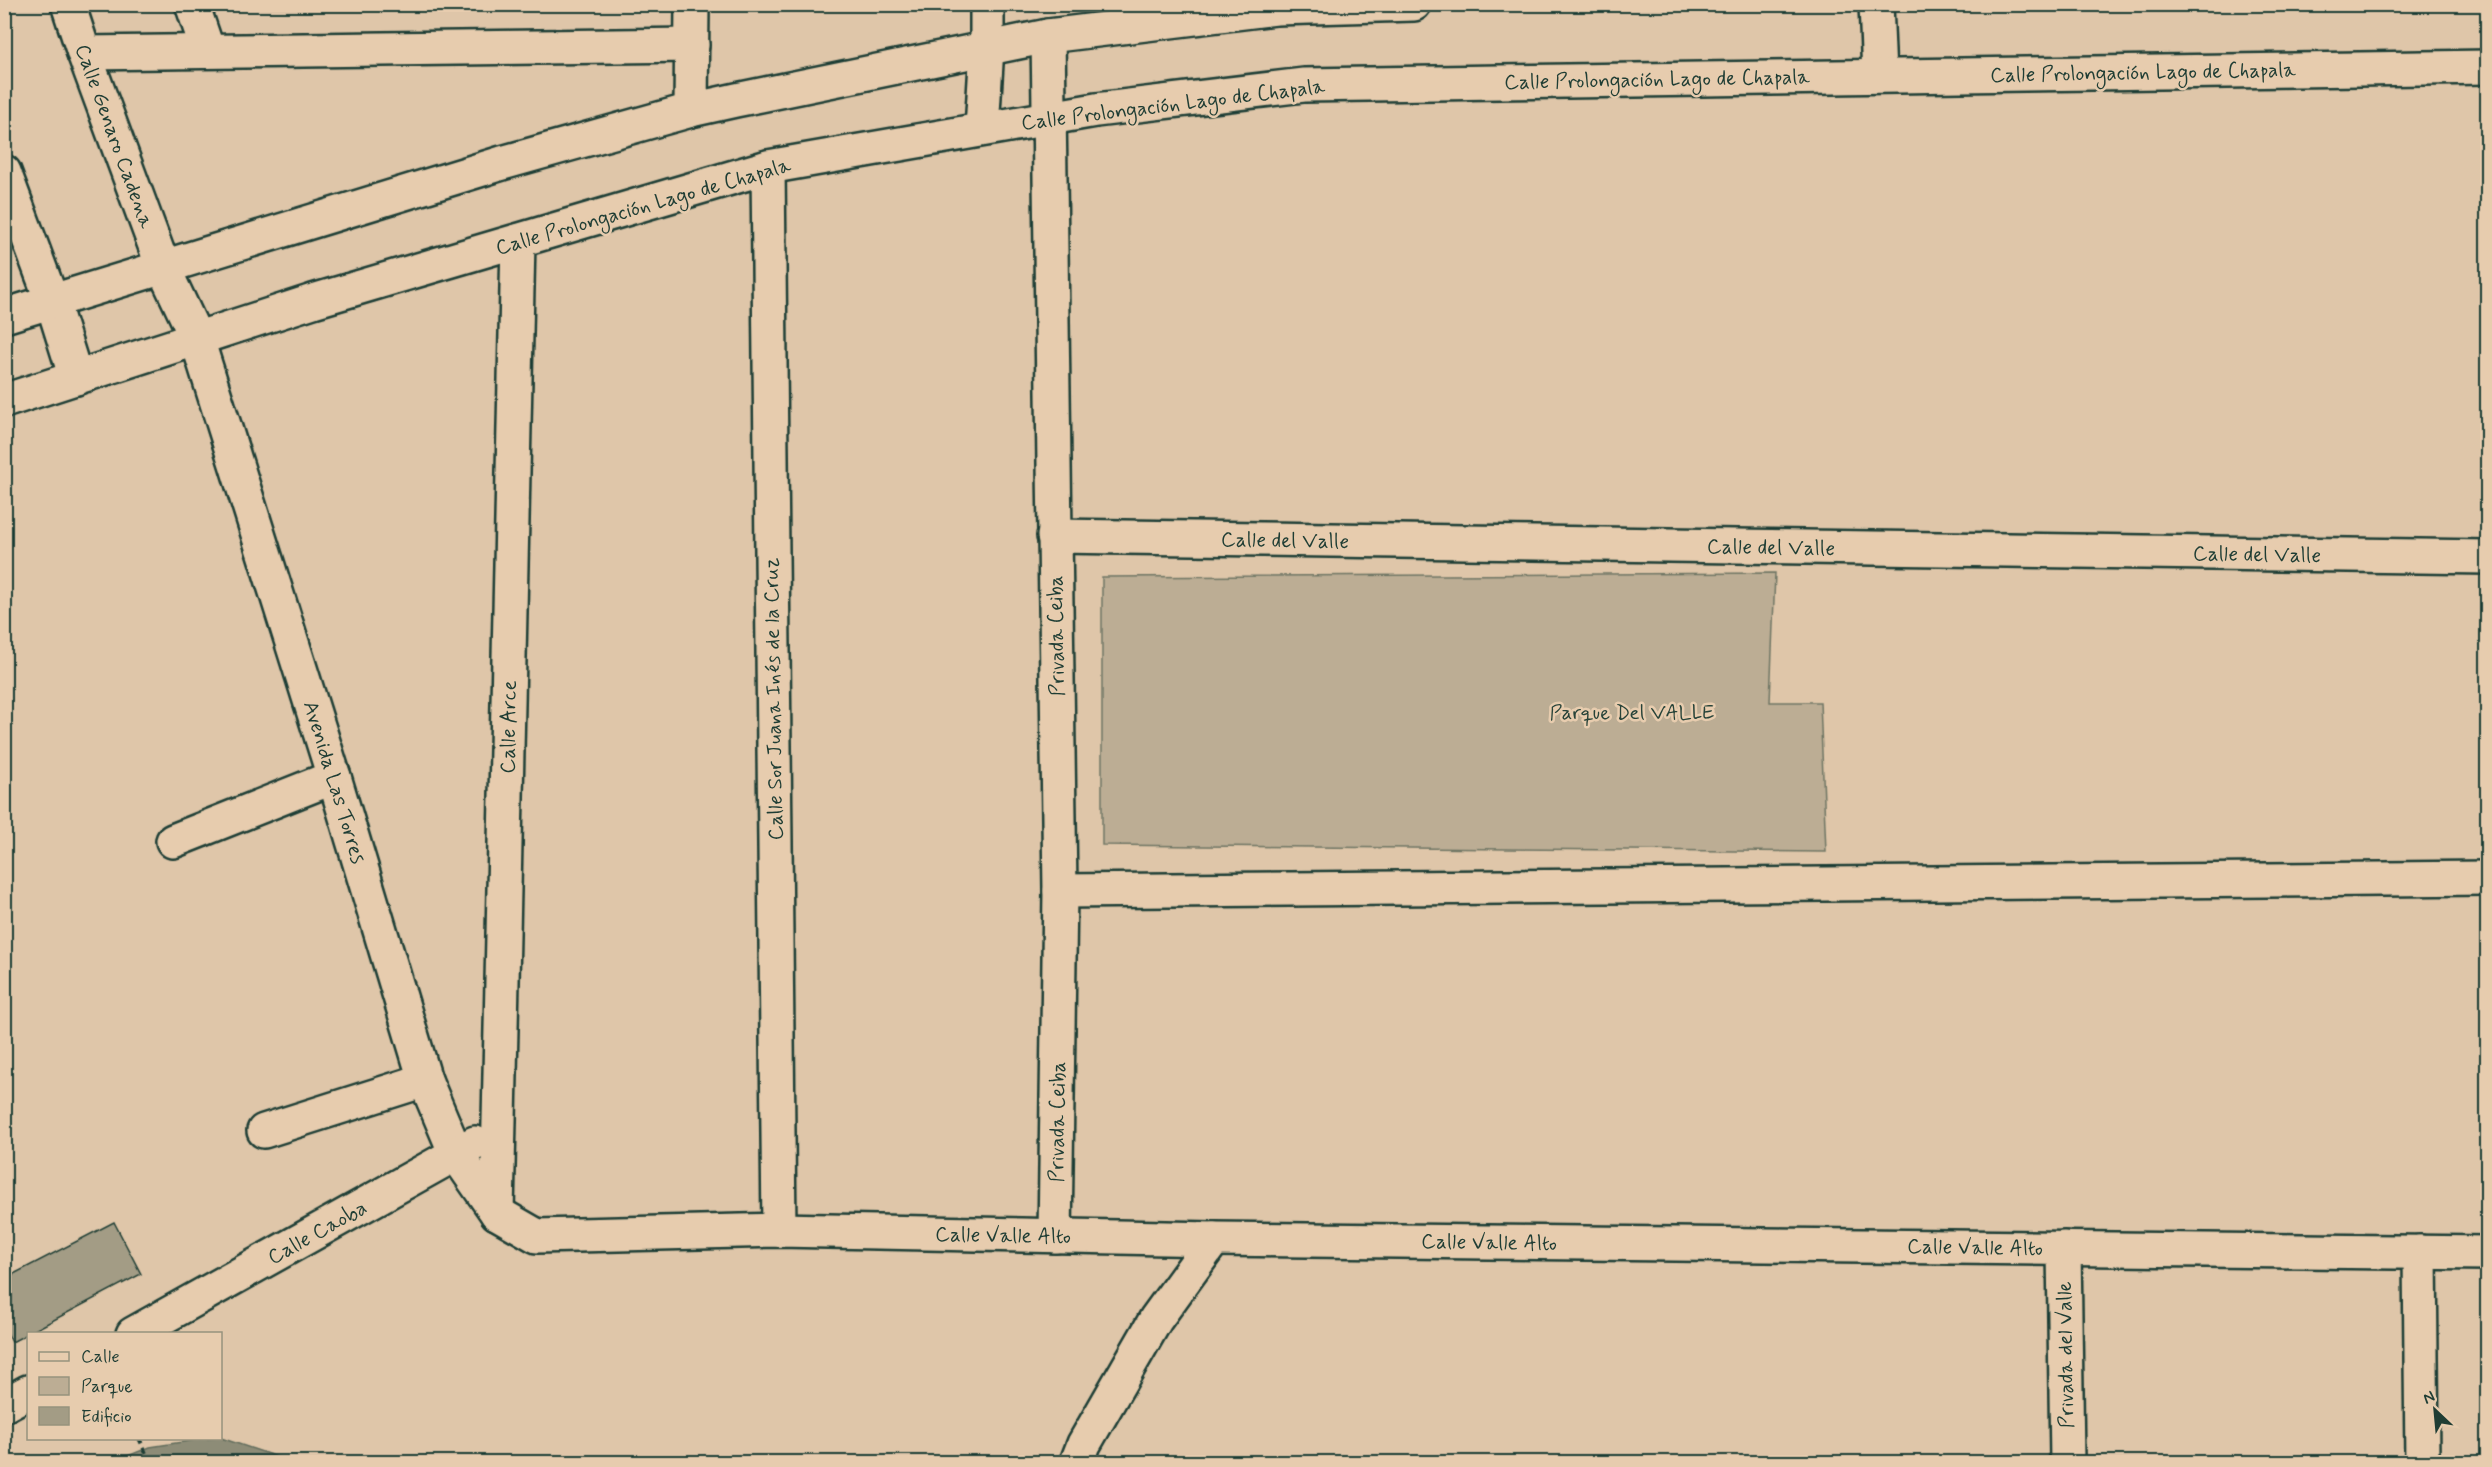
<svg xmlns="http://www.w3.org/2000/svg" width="2492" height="1467" font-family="Mynerve,sans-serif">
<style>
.green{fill:#bcad94;stroke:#6e7564;stroke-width:1.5}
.water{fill:#8d8c77;stroke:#616c5c;stroke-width:1.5}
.building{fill:#a39c85;stroke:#1f3d34;stroke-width:1.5}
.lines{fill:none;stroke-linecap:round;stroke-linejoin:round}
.minor-casing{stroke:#1f3d34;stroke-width:38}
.major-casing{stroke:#1f3d34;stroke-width:38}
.path{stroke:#1f3d34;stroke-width:4;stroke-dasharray:6 4.5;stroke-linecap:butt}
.minor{stroke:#e7ccae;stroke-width:33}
.major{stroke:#e7ccae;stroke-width:33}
.labels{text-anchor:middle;stroke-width:5;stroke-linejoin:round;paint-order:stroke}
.street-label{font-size:21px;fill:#1f3d34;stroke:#e7ccae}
.park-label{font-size:21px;fill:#274339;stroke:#e7ccae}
</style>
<rect width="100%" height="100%" fill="#dfc6a9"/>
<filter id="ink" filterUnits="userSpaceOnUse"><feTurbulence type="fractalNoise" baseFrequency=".0167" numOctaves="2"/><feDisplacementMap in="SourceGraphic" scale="12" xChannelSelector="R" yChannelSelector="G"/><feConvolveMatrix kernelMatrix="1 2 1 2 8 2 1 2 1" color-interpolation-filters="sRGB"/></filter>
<g filter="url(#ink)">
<polygon class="green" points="1775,573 1770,702 1820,702 1826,852 1102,845 1102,577"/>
<polygon class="water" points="221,1438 292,1462 113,1462 150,1447 202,1439"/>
<polygon class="building" points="114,1222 141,1274 12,1342 4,1327 4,1279"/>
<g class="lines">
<defs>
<g id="minor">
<polyline points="68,4 84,53 163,267 197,339 334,777 425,1080 456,1154 497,1213 537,1236 779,1230 1214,1239 2488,1253"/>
<polyline points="192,4 208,51"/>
<polyline points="1876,4 1879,75"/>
<polyline points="1048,36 1060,891 1055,1236"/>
<polyline points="84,53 692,45"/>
<polyline points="691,110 692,4"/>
<polyline points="982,129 987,47 987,4"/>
<polyline points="768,167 779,1230"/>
<polyline points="4,172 52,301 76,378"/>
<polyline points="1054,536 2488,557"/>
<polyline points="173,841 334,777"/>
<polyline points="1060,891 2488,878"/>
<polyline points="264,1131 425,1080"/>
<polyline points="497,1213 518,241"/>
<polyline points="2064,1248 2067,1462"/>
<polyline points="2420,1252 2422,1462"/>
<polyline points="133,1334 475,1143"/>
<polyline points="4,1405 28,1392"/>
<polyline points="1077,1462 1084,1444 1156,1319 1214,1239"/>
</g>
<g id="major">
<polyline points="4,316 502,163 691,110 736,100 1048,36 1276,8 1414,4"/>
<polyline points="4,401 313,301 768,167 1096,110 1304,85 2488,67"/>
</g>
</defs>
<use href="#minor" class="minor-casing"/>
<use href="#major" class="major-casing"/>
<polyline class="path" points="139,1438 150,1462"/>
<use href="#minor" class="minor"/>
<use href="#major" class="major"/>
</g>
</g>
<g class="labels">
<g class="street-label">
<text transform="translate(2143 72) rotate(-1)" y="7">Calle Prolongación Lago de Chapala</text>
<text transform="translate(1657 79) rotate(-1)" y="7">Calle Prolongación Lago de Chapala</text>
<text transform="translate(1173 104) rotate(-7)" y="7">Calle Prolongación Lago de Chapala</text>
<text transform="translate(115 136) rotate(70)" y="7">Calle Genaro Cadena</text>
<text transform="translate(643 206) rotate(-16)" y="7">Calle Prolongación Lago de Chapala</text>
<text transform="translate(1285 540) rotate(1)" y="7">Calle del Valle</text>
<text transform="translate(1771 547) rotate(1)" y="7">Calle del Valle</text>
<text transform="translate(2257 554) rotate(1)" y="7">Calle del Valle</text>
<text transform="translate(1056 636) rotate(-91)" y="7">Privada Ceiba</text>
<text transform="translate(773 699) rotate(-91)" y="7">Calle Sor Juana Inés de la Cruz</text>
<text transform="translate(508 727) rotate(-89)" y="7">Calle Arce</text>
<text transform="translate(335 782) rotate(73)" y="7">Avenida Las Torres</text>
<text transform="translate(1057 1122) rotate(-89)" y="7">Privada Ceiba</text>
<text transform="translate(317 1232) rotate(-29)" y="7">Calle Caoba</text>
<text transform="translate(1003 1235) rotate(1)" y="7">Calle Valle Alto</text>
<text transform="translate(1489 1242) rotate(1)" y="7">Calle Valle Alto</text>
<text transform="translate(1975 1247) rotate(1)" y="7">Calle Valle Alto</text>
<text transform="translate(2065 1355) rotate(-91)" y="7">Privada del Valle</text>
</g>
<g class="park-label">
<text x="1632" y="719">Parque Del VALLE</text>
</g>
</g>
<rect width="2492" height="1467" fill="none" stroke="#e7ccae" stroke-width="24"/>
<rect x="12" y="12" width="2468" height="1443" fill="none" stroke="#1f3d34" stroke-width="2" filter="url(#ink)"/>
<rect x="27" y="1332" width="195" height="108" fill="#e7ccae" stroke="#97937d" stroke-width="1.5"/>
<rect x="39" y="1352" width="30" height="9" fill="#e7ccae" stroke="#97937d" stroke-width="1.5"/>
<text x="81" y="1362" font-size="18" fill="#1f3d34">Calle</text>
<rect x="39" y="1377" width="30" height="18" fill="#bcad94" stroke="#97937d" stroke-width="1.5"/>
<text x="81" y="1392" font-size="18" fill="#1f3d34">Parque</text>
<rect x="39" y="1407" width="30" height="18" fill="#a39c85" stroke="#97937d" stroke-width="1.5"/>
<text x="81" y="1422" font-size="18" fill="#1f3d34">Edificio</text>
<g transform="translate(2435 1410) rotate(334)" stroke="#e7ccae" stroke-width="4.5" paint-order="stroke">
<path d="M0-4.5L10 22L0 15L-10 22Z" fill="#1f3d34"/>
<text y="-9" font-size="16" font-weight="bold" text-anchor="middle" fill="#1f3d34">N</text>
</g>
</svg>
